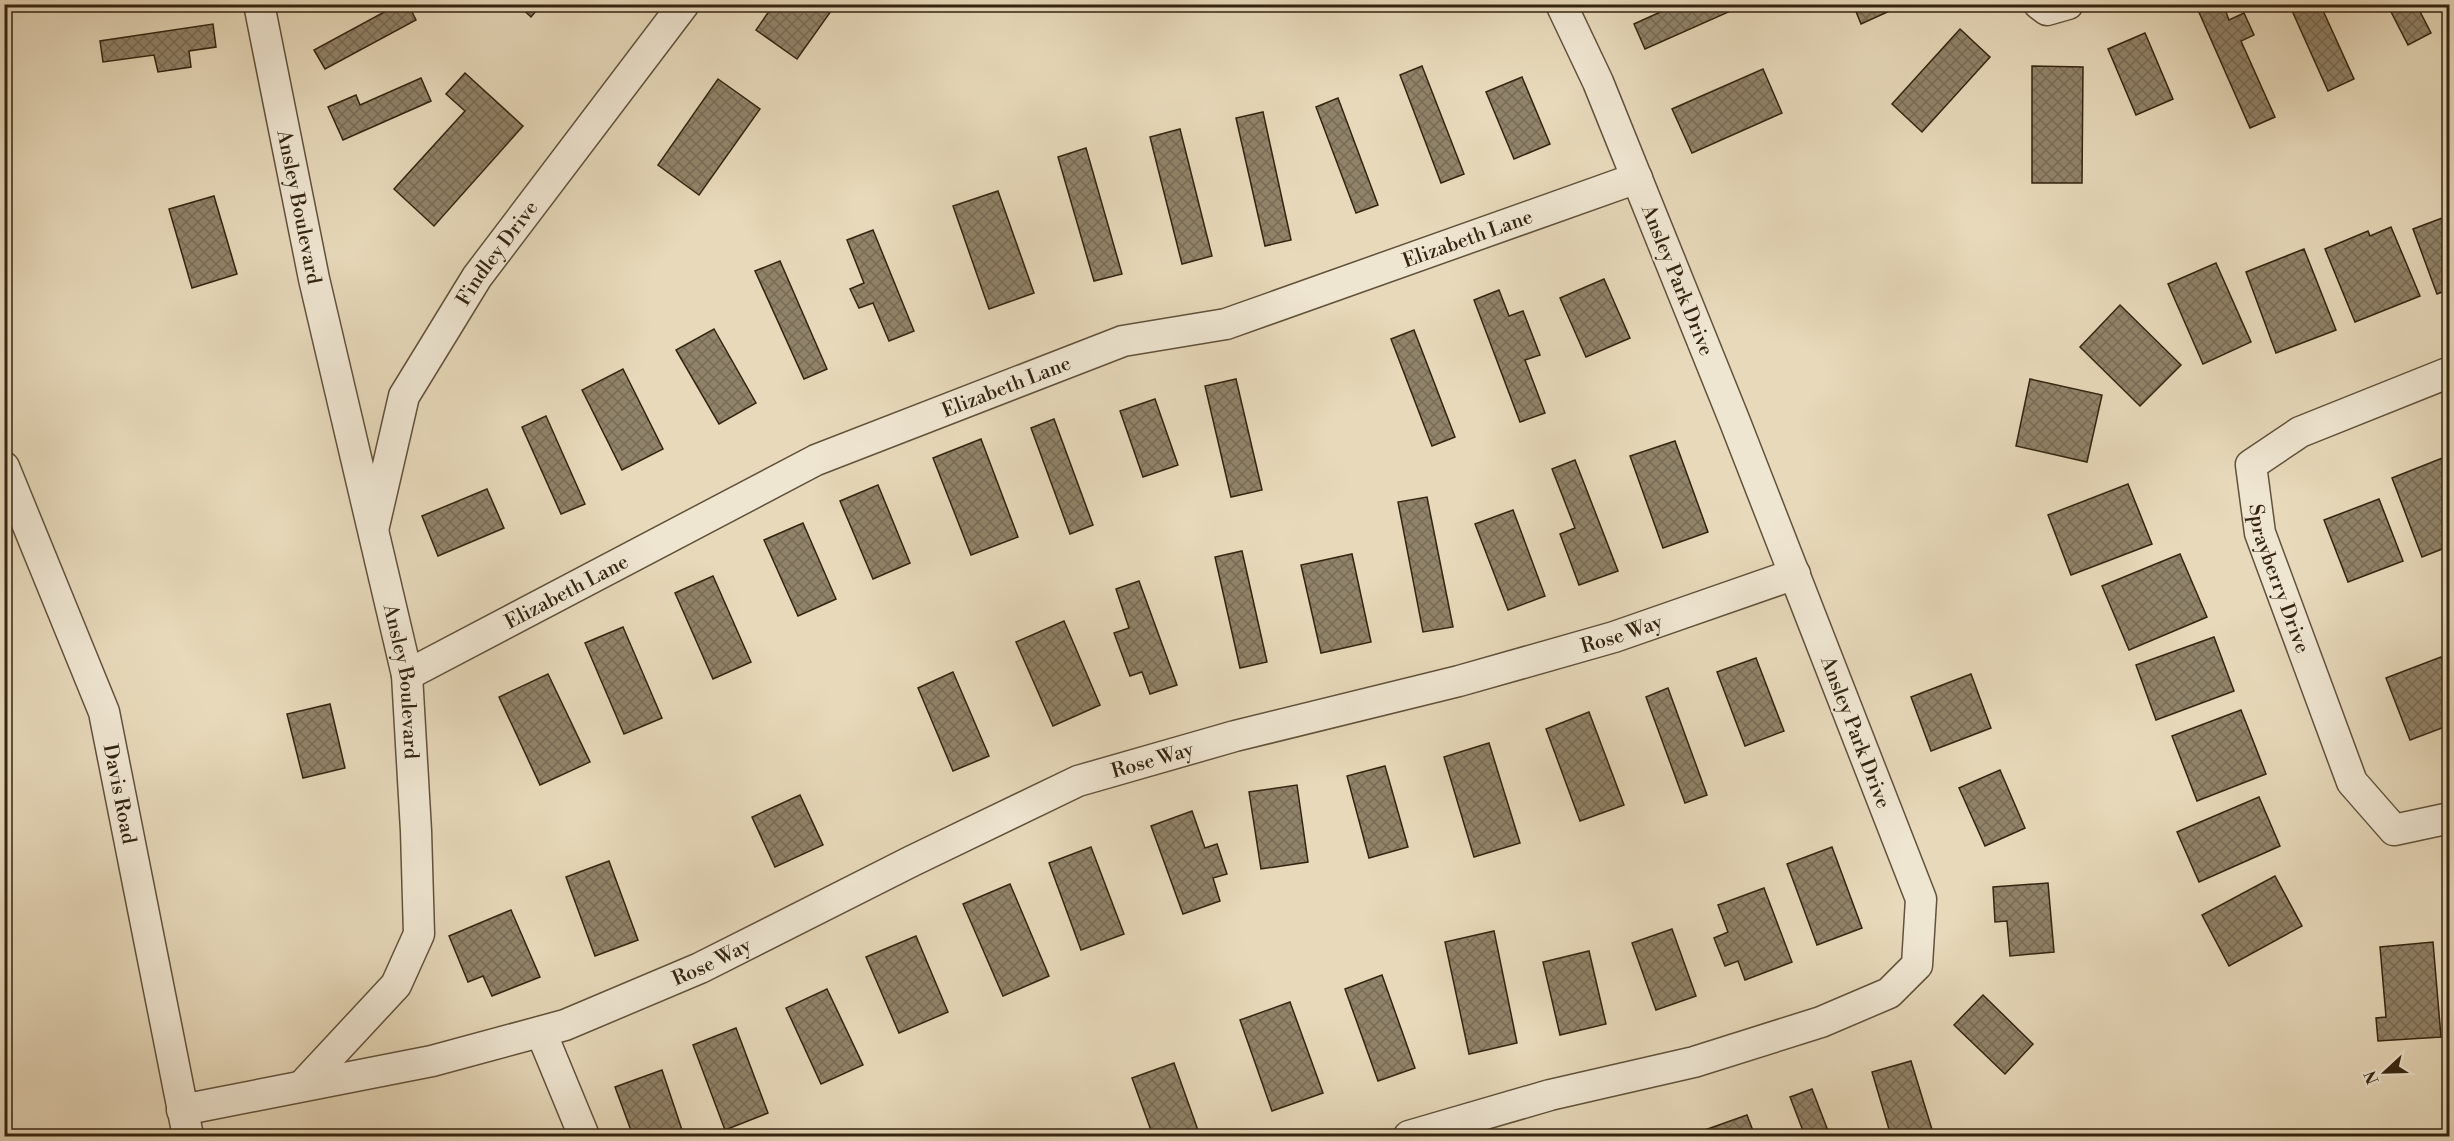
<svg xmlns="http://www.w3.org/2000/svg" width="2454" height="1141" font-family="'Libre Bodoni',serif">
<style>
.building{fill:url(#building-cross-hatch);stroke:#342511;stroke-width:1.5}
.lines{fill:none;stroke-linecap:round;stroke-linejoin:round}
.minor-casing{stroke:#61523b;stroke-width:33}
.minor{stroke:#efe6d2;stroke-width:30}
.labels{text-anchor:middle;stroke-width:4.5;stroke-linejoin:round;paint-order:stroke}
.street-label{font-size:20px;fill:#342511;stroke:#efe6d2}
</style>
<defs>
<pattern id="building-cross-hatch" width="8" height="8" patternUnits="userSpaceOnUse" patternTransform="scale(1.5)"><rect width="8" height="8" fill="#918369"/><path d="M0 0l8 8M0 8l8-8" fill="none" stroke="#776b55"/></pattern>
</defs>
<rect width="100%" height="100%" fill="#e7d9ba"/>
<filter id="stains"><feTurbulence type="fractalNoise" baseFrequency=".00333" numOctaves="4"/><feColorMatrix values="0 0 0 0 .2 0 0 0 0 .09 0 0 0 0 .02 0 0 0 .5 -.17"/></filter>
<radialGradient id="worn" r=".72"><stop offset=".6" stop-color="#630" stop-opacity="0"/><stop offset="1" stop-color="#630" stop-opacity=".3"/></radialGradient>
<g class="building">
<polygon points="399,4 408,4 416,20 325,69 314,50"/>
<polygon points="517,4 542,4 531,17"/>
<polygon points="774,4 836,4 797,59 756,30"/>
<polygon points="1678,4 1730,4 1733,10 1645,49 1634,24"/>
<polygon points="1853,4 1905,4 1861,24"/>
<polygon points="2209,4 2223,4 2229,20 2244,13 2254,35 2241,41 2275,117 2250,128 2198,10"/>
<polygon points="2289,4 2320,4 2354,79 2328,91"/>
<polygon points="2387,4 2416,4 2431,33 2408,45"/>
<polygon points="213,24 216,47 189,51 191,67 158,72 154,55 103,62 100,41"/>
<polygon points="1960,29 1990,57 1922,132 1892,104"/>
<polygon points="2145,33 2173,99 2136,115 2108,49"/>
<polygon points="1422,66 1464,174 1441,183 1400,75"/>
<polygon points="2032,66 2083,67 2082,183 2032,183"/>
<polygon points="1763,69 1782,113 1692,153 1672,109"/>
<polygon points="465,73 523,126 434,226 394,189 465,111 446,94"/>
<polygon points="1522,77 1550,144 1514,159 1486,92"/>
<polygon points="421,78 431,101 343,140 328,107 356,95 360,105"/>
<polygon points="718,79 760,109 699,195 658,165"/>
<polygon points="1338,98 1378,205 1356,213 1316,107"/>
<polygon points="1263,112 1291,240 1265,246 1236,118"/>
<polygon points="1180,129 1212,256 1182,264 1150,137"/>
<polygon points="1086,148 1122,274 1094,281 1058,157"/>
<polygon points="998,191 1034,293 989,309 953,206"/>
<polygon points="214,196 237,274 192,288 169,209"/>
<polygon points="2450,215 2450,289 2437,294 2413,229"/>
<polygon points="2391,227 2420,296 2355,322 2325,249 2368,231 2370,236"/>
<polygon points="873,230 914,331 889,341 873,303 859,308 850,289 864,283 847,240"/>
<polygon points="2304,249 2336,330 2276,353 2246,272"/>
<polygon points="780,261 827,369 804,379 755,271"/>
<polygon points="2216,263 2251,342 2203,364 2168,284"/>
<polygon points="1604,279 1630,338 1586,357 1560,298"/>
<polygon points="1499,290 1509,316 1523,311 1540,355 1525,360 1545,413 1520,422 1474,300"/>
<polygon points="2120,305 2181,365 2140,406 2080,347"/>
<polygon points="714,329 756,403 719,424 676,350"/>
<polygon points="1414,330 1455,437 1432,446 1391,339"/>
<polygon points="623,369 663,449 622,470 582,390"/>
<polygon points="1236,379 1262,490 1231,497 1205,386"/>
<polygon points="2030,379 2102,395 2087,462 2016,446"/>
<polygon points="1155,399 1178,465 1143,477 1120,411"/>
<polygon points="546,416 585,504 561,514 522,427"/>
<polygon points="1054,419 1093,525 1070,534 1031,428"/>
<polygon points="981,439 1018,537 971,555 933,458"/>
<polygon points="1675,441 1708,532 1663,548 1630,456"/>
<polygon points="2445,457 2450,468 2450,546 2422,557 2392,478"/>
<polygon points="1575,460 1618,571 1579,585 1560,534 1575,528 1552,469"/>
<polygon points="2128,484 2152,544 2071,575 2048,515"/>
<polygon points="878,485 910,563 873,579 840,501"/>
<polygon points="487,489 504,528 438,556 422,516"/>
<polygon points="1427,497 1453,627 1423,632 1398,502"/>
<polygon points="2379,499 2403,561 2348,582 2324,520"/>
<polygon points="1513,510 1545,596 1508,610 1475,524"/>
<polygon points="803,523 836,599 798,616 764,540"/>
<polygon points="1242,551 1267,662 1240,668 1215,557"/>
<polygon points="1352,554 1371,642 1321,653 1301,565"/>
<polygon points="2180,554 2207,617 2129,650 2102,586"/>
<polygon points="713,576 751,662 713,679 675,593"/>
<polygon points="1139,581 1177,685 1150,694 1142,672 1130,676 1114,633 1129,628 1116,589"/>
<polygon points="1064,621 1100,705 1053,726 1016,642"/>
<polygon points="623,627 662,718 624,734 585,643"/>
<polygon points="2214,637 2234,691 2156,720 2136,665"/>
<polygon points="2441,657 2450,678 2450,725 2410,740 2386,678"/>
<polygon points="1756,658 1784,731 1745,746 1717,672"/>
<polygon points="953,672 989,756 953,771 918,688"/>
<polygon points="548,674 590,762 540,785 499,697"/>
<polygon points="1971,674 1991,728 1931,751 1911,697"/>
<polygon points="1668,688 1707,795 1685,803 1646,697"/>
<polygon points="330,704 345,768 303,778 287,714"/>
<polygon points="2241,710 2266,774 2197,801 2172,736"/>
<polygon points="1589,712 1624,805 1580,821 1546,729"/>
<polygon points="1489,743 1520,843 1474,857 1444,757"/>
<polygon points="1385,766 1408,847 1369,858 1347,776"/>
<polygon points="2000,770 2025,828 1985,846 1959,788"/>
<polygon points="1297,785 1308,862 1261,869 1249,792"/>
<polygon points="800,795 823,845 775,867 752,817"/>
<polygon points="2259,797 2280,846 2199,882 2177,832"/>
<polygon points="1192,811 1205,848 1217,844 1227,874 1213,878 1220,901 1183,914 1151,826"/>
<polygon points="1091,847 1124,934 1081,950 1049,863"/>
<polygon points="1832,847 1862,928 1817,945 1787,864"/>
<polygon points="609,861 638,940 595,956 566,877"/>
<polygon points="2275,876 2302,926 2229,966 2202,915"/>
<polygon points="2048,883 2054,952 2010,956 2007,921 1995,922 1993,887"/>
<polygon points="1010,884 1049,976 1003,996 963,904"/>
<polygon points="1764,888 1792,962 1745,980 1738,961 1725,966 1714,938 1728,932 1718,905"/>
<polygon points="511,910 540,977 492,996 483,976 468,982 449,936"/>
<polygon points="1672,929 1696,996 1656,1010 1632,943"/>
<polygon points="1494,931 1517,1043 1469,1054 1445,942"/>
<polygon points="916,936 948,1012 899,1033 866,957"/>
<polygon points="2433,942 2441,1037 2378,1041 2376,1018 2386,1017 2380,947"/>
<polygon points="1589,951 1606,1024 1560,1035 1543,962"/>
<polygon points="1382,975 1415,1068 1378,1081 1345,989"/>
<polygon points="827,989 863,1065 821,1084 786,1008"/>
<polygon points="1983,995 2033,1044 2005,1074 1954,1025"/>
<polygon points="1290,1002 1323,1093 1272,1111 1240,1020"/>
<polygon points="736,1028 768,1113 725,1130 693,1045"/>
<polygon points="1911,1061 1934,1136 1891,1136 1872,1072"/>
<polygon points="1174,1063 1200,1136 1153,1136 1132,1078"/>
<polygon points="662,1070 684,1136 633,1136 615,1087"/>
<polygon points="1812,1089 1830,1136 1805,1136 1790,1097"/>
<polygon points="1747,1115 1755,1136 1704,1136 1702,1131"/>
</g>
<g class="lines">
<defs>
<g id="minor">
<path id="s1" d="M259,4L314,279L407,675L416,831L419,934L396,985L302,1086"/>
<polyline points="2039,4 2047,10 2068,4"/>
<path id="s2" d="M2450,372L2300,432L2251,465L2260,533L2352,782L2394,830L2450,818"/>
<path id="s3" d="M4,467L104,712L188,1136"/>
<path id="s4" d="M374,526L404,396L477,277L684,4"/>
<path id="s5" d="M407,675L816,460L1123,341L1226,324L1637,178"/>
<polyline points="541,1032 584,1136"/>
<path id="s6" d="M182,1110L432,1061L565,1025L700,968L912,861L1078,781L1235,736L1459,681L1614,637L1795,574"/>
<polyline points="1409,1136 1550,1095 1694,1062 1821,1022 1889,993 1917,965 1921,899 1735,422 1598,82 1561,4"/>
</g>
</defs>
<use href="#minor" class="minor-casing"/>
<use href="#minor" class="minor"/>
</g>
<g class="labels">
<g class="street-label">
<text dy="7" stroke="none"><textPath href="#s1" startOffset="207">Ansley Boulevard</textPath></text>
<text dy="7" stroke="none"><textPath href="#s5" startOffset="1152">Elizabeth Lane</textPath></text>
<text dy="7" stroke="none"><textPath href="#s4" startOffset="304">Findley Drive</textPath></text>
<text transform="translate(1678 280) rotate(68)" y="7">Ansley Park Drive</text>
<text dy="7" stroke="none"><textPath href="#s5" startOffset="666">Elizabeth Lane</textPath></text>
<text dy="7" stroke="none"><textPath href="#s2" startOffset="338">Sprayberry Drive</textPath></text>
<text dy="7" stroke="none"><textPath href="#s5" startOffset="180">Elizabeth Lane</textPath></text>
<text dy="7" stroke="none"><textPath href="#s6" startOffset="1524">Rose Way</textPath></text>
<text dy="7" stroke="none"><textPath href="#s1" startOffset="693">Ansley Boulevard</textPath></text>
<text transform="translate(1856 732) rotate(69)" y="7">Ansley Park Drive</text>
<text dy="7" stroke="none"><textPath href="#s6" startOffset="1038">Rose Way</textPath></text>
<text dy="7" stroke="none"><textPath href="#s3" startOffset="348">Davis Road</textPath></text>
<text dy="7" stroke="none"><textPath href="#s6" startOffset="552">Rose Way</textPath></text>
</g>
</g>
<rect width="2454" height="1141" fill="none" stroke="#e7d9ba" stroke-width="24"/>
<rect x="6" y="6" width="2442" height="1129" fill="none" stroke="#342511" stroke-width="3"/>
<rect x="12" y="12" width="2430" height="1117" fill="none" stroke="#342511" stroke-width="1.5"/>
<g transform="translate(2385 1072) rotate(248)" stroke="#efe6d2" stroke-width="4.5" paint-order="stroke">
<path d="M0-4.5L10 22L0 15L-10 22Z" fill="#342511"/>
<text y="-9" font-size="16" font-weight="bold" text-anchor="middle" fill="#342511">N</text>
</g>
<rect width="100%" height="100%" filter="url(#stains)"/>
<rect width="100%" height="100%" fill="url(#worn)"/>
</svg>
